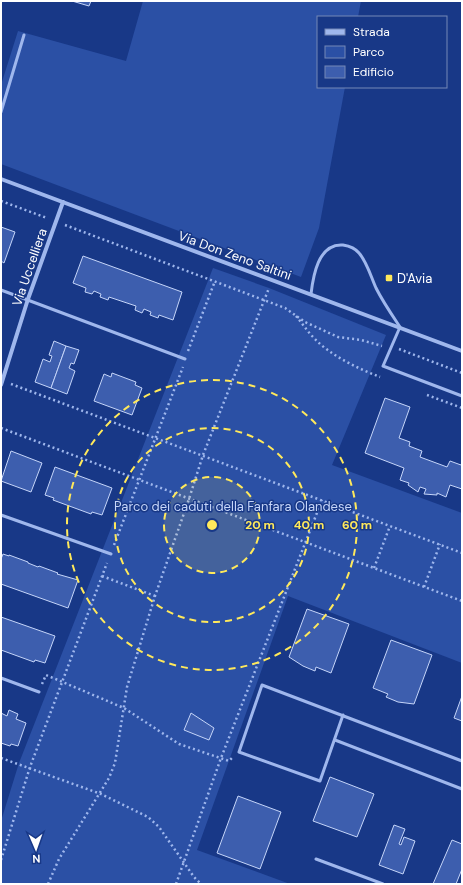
<svg xmlns="http://www.w3.org/2000/svg" width="463" height="885" font-family="'DM Sans',sans-serif">
<style>
.green{fill:#2b50a5}
.building{fill:#3d5eae;stroke:#c5d5f9}
.lines{fill:none;stroke-linecap:round;stroke-linejoin:round}
.path{stroke:#9fb7ed;stroke-width:2.5;stroke-dasharray:2 3;stroke-linecap:butt}
.lane{stroke:#9fb7ed;stroke-width:3}
.street{stroke:#9fb7ed;stroke-width:4}
.ring{fill:none;stroke:#ffe95b;stroke-width:2;stroke-dasharray:7 5}
.poi-dot{fill:#ffe95b;stroke:#183887;stroke-width:1.5}
.labels{text-anchor:middle;stroke-width:3;stroke-linejoin:round;paint-order:stroke}
.street-label{font-size:13px;fill:#fff;stroke:#183887}
.poi-label{font-size:13px;fill:#fff;stroke:#183887;text-anchor:start}
.park-label{font-size:13px;fill:#c5d5f9;stroke:#183887}
.centre{fill:#ffe95b;stroke:#183887;stroke-width:2}
.ring-label{font-size:12px;text-anchor:middle;font-weight:bold;fill:#ffe95b;stroke:#183887;stroke-width:3;stroke-linejoin:round;paint-order:stroke}
</style>
<rect width="100%" height="100%" fill="#183887"/>
<g class="green">
<polygon points="143,1 361,1 358,17 318,17 318,87 345,87 319,228 301,277 1,164 1,85 18,31 126,61"/>
<polygon points="213,268 269,288 386,335 332,465 462,513 462,663 288,596 197,850 290,884 1,884 1,821 19,763"/>
</g>
<g class="building">
<polygon points="72,1 91,1 89,6"/>
<polygon points="1,227 15,232 4,263 1,261"/>
<polygon points="83,256 182,292 173,320 159,315 158,318 150,315 151,312 144,309 142,313 135,310 136,306 109,297 108,300 100,297 101,294 94,291 92,294 85,292 86,288 73,283"/>
<polygon points="54,341 66,346 51,388 35,382 43,359 50,362 52,356 49,355"/>
<polygon points="66,346 79,350 74,364 71,363 69,368 75,371 67,394 51,388"/>
<polygon points="112,373 136,382 135,385 142,388 132,415 94,401 104,374 111,377"/>
<polygon points="385,398 410,407 399,438 410,442 409,446 422,451 420,457 447,467 450,461 461,465 462,463 462,489 450,485 446,497 437,493 437,495 424,494 426,489 420,487 418,492 408,485 409,483 400,480 404,468 365,453"/>
<polygon points="11,451 42,463 31,492 1,481"/>
<polygon points="55,467 112,488 102,515 92,512 91,514 53,500 54,498 45,495"/>
<polygon points="3,554 9,556 9,555 28,562 28,563 38,567 39,566 58,573 57,574 78,580 68,608 1,584 1,559"/>
<polygon points="307,609 349,624 331,673 316,667 315,671 303,666 289,657"/>
<polygon points="1,617 55,636 45,663 35,660 34,662 1,650"/>
<polygon points="391,640 432,655 414,704 398,702 386,697 388,694 373,688"/>
<polygon points="462,696 462,721 454,718"/>
<polygon points="9,710 18,714 16,719 26,723 18,746 11,744 10,746 1,743 1,713 7,716"/>
<polygon points="191,713 214,728 209,740 184,730"/>
<polygon points="330,777 374,794 357,837 313,821"/>
<polygon points="238,796 281,812 260,869 217,853"/>
<polygon points="394,825 405,829 399,844 401,845 404,837 415,841 403,874 379,865"/>
<polygon points="452,840 462,844 462,869 456,884 433,884"/>
</g>
<g class="lines">
<g class="path">
<polyline points="1,201 47,218"/>
<polyline points="65,225 285,308 305,322 338,337 361,340 382,346"/>
<path d="M296,316C302,323 307,331 314,338C331,356 357,368 380,377"/>
<polyline points="399,349 462,373"/>
<polyline points="188,351 215,281"/>
<polyline points="11,384 462,553"/>
<polyline points="427,395 462,408"/>
<polyline points="1,428 462,601"/>
<polyline points="114,545 183,367"/>
<polyline points="374,568 390,526"/>
<polyline points="102,576 155,596"/>
<polyline points="424,587 440,544"/>
<polyline points="42,684 46,675 124,708 179,744 229,761 232,758"/>
<polyline points="1,758 101,794 148,817 159,827 194,877 201,884"/>
<polyline points="1,860 30,767 107,563"/>
<polyline points="48,884 59,859 109,778 115,763 127,687 155,596 189,499 203,455 269,288"/>
<polyline points="176,884 221,758 322,500"/>
</g>
<g class="lane">
<polyline points="1,112 24,35"/>
<polyline points="1,290 185,359"/>
<path d="M311,294C313,277 318,243 343,245C349,246 355,248 359,253C367,262 371,277 376,288C383,302 392,315 400,327L383,366L462,396"/>
<polyline points="1,515 111,554"/>
<polyline points="1,678 39,692"/>
<polyline points="343,715 320,781 239,752 262,685 462,761"/>
<polyline points="335,740 462,789"/>
<polyline points="316,859 383,884"/>
</g>
<g class="street">
<polyline points="1,179 462,351"/>
<polyline points="1,385 28,299 63,202"/>
</g>
</g>
<circle cx="212" cy="525" r="48" fill="#ffe95b" fill-opacity=".12"/>
<g class="ring">
<circle cx="212" cy="525" r="48"/>
<circle cx="212" cy="525" r="97"/>
<circle cx="212" cy="525" r="145"/>
</g>
<rect class="poi-dot" x="385" y="274" width="8" height="8" rx="2"/>
<g class="labels">
<g class="street-label">
<text transform="translate(235 255) rotate(20)" y="5">Via Don Zeno Saltini</text>
<text transform="translate(29 267) rotate(-71)" y="5">Via Uccelliera</text>
</g>
<g class="poi-label">
<text x="397" y="283">D'Avia</text>
</g>
<g class="park-label">
<text x="233" y="511">Parco dei caduti della Fanfara Olandese</text>
</g>
</g>
<circle cx="212" cy="525" r="6" class="centre"/>
<g class="ring-label">
<text x="260" y="529">20 m</text>
<text x="309" y="529">40 m</text>
<text x="357" y="529">60 m</text>
</g>
<rect width="463" height="885" fill="none" stroke="#ffffff" stroke-width="4"/>
<rect x="317" y="16" width="130" height="72" fill="#183887" stroke="#7488b7"/>
<rect x="325" y="29" width="20" height="6" fill="#9fb7ed" stroke="#7488b7"/>
<text x="353" y="36" font-size="12" fill="#ffffff">Strada</text>
<rect x="325" y="46" width="20" height="12" fill="#2b50a5" stroke="#7488b7"/>
<text x="353" y="56" font-size="12" fill="#ffffff">Parco</text>
<rect x="325" y="66" width="20" height="12" fill="#3d5eae" stroke="#7488b7"/>
<text x="353" y="76" font-size="12" fill="#ffffff">Edificio</text>
<g transform="translate(36 849) rotate(178)" stroke="#183887" stroke-width="3" paint-order="stroke">
<path d="M0-3L7 15L0 10L-7 15Z" fill="#ffffff"/>
<text y="-6" font-size="11" font-weight="bold" text-anchor="middle" fill="#ffffff">N</text>
</g>
</svg>
